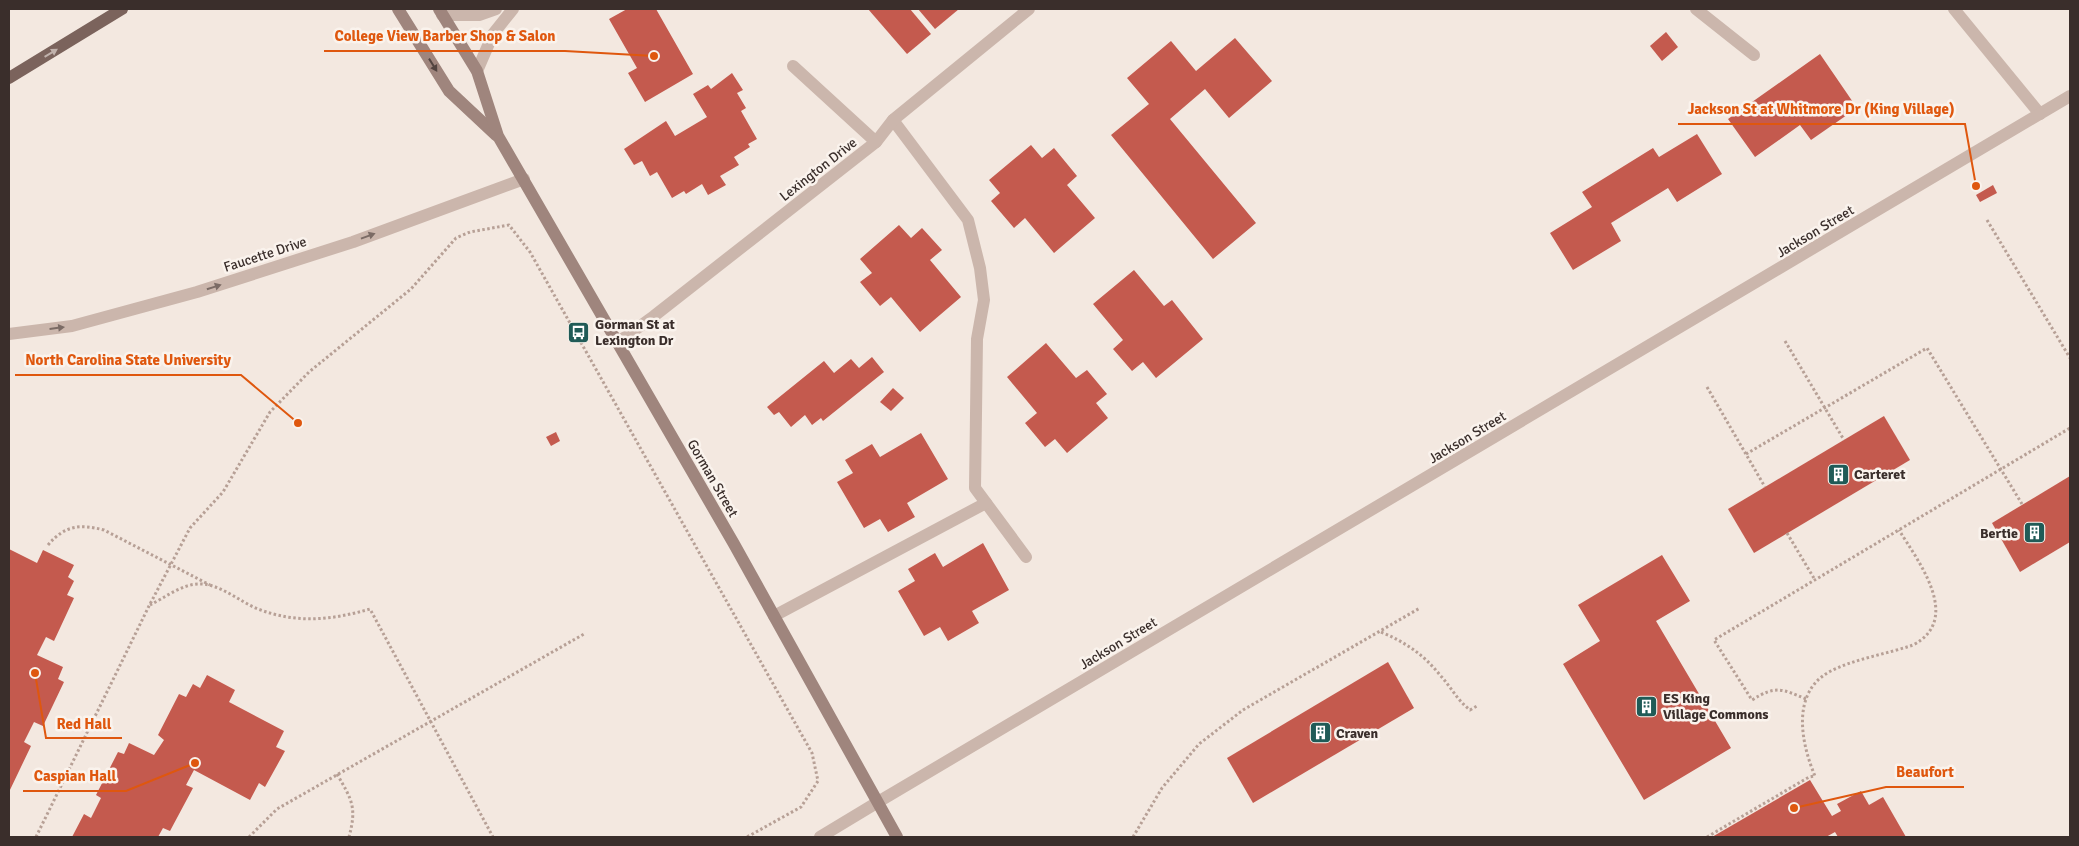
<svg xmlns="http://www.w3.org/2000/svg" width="2079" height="846" font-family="Signika,sans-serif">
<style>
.building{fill:#c45a4e}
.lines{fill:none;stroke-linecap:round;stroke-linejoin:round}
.path{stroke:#b7a096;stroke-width:3;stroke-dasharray:2.5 2.5;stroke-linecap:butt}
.service{stroke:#cbb6ac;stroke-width:12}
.minor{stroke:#cbb6ac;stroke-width:12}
.tertiary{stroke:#cbb6ac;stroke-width:12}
.secondary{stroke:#9f857d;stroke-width:12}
.primary{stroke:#7b635c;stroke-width:12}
.oneway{fill:#c1b2ac}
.oneway2{fill:#534440}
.oneway3{fill:#7b6b65}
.labels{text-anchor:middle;stroke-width:5;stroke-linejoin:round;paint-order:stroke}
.street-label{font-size:14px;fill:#3a2e2b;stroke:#faf3ed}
.poi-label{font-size:14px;font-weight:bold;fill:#3a2e2b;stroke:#faf3ed;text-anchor:start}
.leader{fill:none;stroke:#df570e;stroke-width:2}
.callout-dot{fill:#df570e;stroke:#faf3ed;stroke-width:2}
.callout-label{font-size:15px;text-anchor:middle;font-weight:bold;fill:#df570e;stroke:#faf3ed;stroke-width:5;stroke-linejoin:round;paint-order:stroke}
</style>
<rect width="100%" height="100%" fill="#f3e8e0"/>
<g class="building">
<polygon points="627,9 656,9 693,74 645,102 628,73 637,68 609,19"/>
<polygon points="868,9 910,9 931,34 907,54"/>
<polygon points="918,9 959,9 935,29"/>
<polygon points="1666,32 1678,47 1662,61 1650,46"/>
<polygon points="1235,38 1272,81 1229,118 1205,89 1170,119 1256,223 1213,259 1111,135 1149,104 1127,78 1171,41 1196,71"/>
<polygon points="1820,54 1857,108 1811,140 1800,125 1755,157 1728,119"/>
<polygon points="732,73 743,90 737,93 746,108 741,111 757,139 748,144 750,147 734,157 739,165 720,176 726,185 708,195 702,184 686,194 684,191 672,198 657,172 650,176 642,161 634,165 624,149 666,121 675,136 707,117 693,94 708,85 711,89"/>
<polygon points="1697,134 1722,174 1677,202 1668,188 1611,223 1621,241 1573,270 1550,233 1592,207 1582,192 1653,148 1659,157"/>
<polygon points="1031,145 1042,158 1054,148 1077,176 1067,185 1095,218 1054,253 1025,218 1014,228 991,201 1000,193 989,180"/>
<polygon points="1993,185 1997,193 1980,202 1976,195"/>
<polygon points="899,225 911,238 922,228 942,250 930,260 961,297 920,332 891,297 880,306 860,282 872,273 860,259"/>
<polygon points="1134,270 1164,306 1172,300 1203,339 1156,378 1143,362 1132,371 1113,349 1123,340 1093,304"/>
<polygon points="1046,343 1076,378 1087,370 1107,394 1096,403 1108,418 1067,453 1055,439 1045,447 1025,423 1037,413 1007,377"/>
<polygon points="872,357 884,372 823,421 821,418 812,425 805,415 791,427 779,412 774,415 767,407 824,361 834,373 851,359 859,368"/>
<polygon points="893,388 904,398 891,411 880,402"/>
<polygon points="1884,416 1910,460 1754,553 1728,509"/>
<polygon points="556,432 560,441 551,446 546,437"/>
<polygon points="921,433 948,479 907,503 915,517 888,532 880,519 864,528 837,482 853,473 845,460 872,444 880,457"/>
<polygon points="2070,476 2070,542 2020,572 1992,523"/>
<polygon points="983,543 1009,590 972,611 979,623 948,641 940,627 924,636 898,591 915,581 908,569 935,553 943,567"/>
<polygon points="9,549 37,563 43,550 74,565 68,577 74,581 67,595 74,598 54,641 46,637 37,655 63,667 58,679 64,682 43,726 34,722 24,742 31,746 9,792"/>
<polygon points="1662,555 1690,601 1656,621 1731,748 1644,800 1563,664 1600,641 1578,605"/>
<polygon points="1388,662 1414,708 1253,803 1227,758"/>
<polygon points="207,675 235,690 229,702 284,731 276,747 285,751 265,787 259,783 250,800 194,770 186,785 193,788 170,831 163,828 158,837 72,837 84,814 91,818 101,798 96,795 118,752 124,754 129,743 154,755 164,740 158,735 179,694 186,697 193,684 200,688"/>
<polygon points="1810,780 1832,816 1841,811 1837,804 1861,791 1869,805 1883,797 1906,837 1838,837 1835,832 1826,837 1712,837"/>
</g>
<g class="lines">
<g class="path">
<polyline points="1987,220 2070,358"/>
<polyline points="1785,341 1844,440"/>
<polyline points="1707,387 1765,487"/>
<polyline points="1746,454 1927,348 2022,504"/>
<polyline points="1787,533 1815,580"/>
<path d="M48,545C65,525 80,524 104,530L210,585"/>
<path d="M150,605C164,598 182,584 199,584C219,583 240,602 258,609C297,624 332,620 370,609L493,837"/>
<path d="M1381,632C1405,642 1423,654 1440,675C1451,687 1457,700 1470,710L1477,706"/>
<path d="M1806,699C1782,689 1776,685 1752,700L1714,640L2070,428"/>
<path d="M337,774C352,800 357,807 349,837"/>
<polyline points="36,837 149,606 190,528 223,492 270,412 309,372 411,289 456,238 470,232 509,225 530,252 812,753 818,781 801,807 747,837"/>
<polyline points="249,837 277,809 584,634"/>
<polyline points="1133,837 1162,788 1199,744 1243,710 1420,608"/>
<path d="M1707,837L1809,777L1815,776C1801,743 1791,693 1829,672C1853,659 1887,654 1913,645C1963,619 1918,561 1899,530"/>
</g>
<g class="service">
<polyline points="1696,9 1754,55"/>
<polyline points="442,15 479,15 496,9"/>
<polyline points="793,66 876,142"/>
<polyline points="477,71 493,34 513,9"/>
<polyline points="893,120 968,220 980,268 984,300 977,339 975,488 1026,557"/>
<polyline points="774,616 986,503"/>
</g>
<g class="minor">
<polyline points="1954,9 2040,114"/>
<polyline points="9,334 72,326 197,292 353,242 524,179"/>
<polyline points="617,343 654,316 876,142 893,120 1029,9"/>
<polyline points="820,837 878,802"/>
</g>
<polyline class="tertiary" points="878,802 2070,96"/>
<g class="secondary">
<polyline points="398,9 449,91 496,135"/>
<polyline points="439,9 477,71 498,136 734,544 897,837"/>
</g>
<polyline class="primary" points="9,78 122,9"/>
</g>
<defs><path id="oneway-solid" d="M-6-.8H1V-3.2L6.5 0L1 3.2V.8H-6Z" transform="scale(1.25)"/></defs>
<use class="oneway" href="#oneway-solid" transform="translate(51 53) rotate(-31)"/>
<use class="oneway2" href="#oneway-solid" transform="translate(433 65) rotate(58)"/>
<g class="oneway3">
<use href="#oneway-solid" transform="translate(368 236) rotate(-20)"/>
<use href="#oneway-solid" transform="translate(214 287) rotate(-18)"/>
<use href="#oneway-solid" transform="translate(57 328) rotate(-7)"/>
</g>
<defs>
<symbol id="bus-square" viewBox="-11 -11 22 22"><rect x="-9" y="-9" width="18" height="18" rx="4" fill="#205b57" stroke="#faf3ed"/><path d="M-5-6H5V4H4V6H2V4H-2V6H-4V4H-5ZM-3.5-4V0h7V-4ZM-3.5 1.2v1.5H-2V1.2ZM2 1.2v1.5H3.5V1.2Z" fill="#fff"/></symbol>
<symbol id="building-square" viewBox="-11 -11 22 22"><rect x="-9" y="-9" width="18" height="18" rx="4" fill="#205b57" stroke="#faf3ed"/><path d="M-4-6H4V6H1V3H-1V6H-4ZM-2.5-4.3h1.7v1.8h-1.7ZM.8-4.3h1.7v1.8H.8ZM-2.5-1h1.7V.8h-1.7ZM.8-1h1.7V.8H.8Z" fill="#fff"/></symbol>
</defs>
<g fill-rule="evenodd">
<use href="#bus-square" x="566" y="320" width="25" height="25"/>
<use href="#building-square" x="1826" y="462" width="25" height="25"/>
<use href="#building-square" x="2022" y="520" width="25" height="25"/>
<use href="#building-square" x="1634" y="694" width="25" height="25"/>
<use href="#building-square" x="1308" y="720" width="25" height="25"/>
</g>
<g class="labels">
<g class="street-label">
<text transform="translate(818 169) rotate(-38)" y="5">Lexington Drive</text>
<text transform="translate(1815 231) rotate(-31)" y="5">Jackson Street</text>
<text transform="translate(265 254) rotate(-18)" y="5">Faucette Drive</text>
<text transform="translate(1467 437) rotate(-31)" y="5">Jackson Street</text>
<text transform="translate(713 478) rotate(60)" y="5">Gorman Street</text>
<text transform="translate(1118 643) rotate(-31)" y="5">Jackson Street</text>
</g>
<g class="poi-label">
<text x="595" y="329">Gorman St at<tspan x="595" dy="16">Lexington Dr</tspan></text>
<text x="1854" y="479">Carteret</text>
<text x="2018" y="538" text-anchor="end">Bertie</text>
<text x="1663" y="703">ES King<tspan x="1663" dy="16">Village Commons</tspan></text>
<text x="1336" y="738">Craven</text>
</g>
</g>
<path class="leader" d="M654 56L565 51H324M1976 186L1965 124H1678M298 423L241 375H15M35 673L46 738H122M1794 808L1886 787H1964M195 763L126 791H23"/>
<g class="callout-dot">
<circle cx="654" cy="56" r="5"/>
<circle cx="1976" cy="186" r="5"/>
<circle cx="298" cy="423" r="5"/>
<circle cx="35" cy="673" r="5"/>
<circle cx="1794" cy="808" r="5"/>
<circle cx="195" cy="763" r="5"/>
</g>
<g class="callout-label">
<text x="445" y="41">College View Barber Shop &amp; Salon</text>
<text x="1821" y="114">Jackson St at Whitmore Dr (King Village)</text>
<text x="128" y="365">North Carolina State University</text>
<text x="84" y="729">Red Hall</text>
<text x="1925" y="777">Beaufort</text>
<text x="75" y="781">Caspian Hall</text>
</g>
<rect width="2079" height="846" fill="none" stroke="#3a2e2b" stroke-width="20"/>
</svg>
